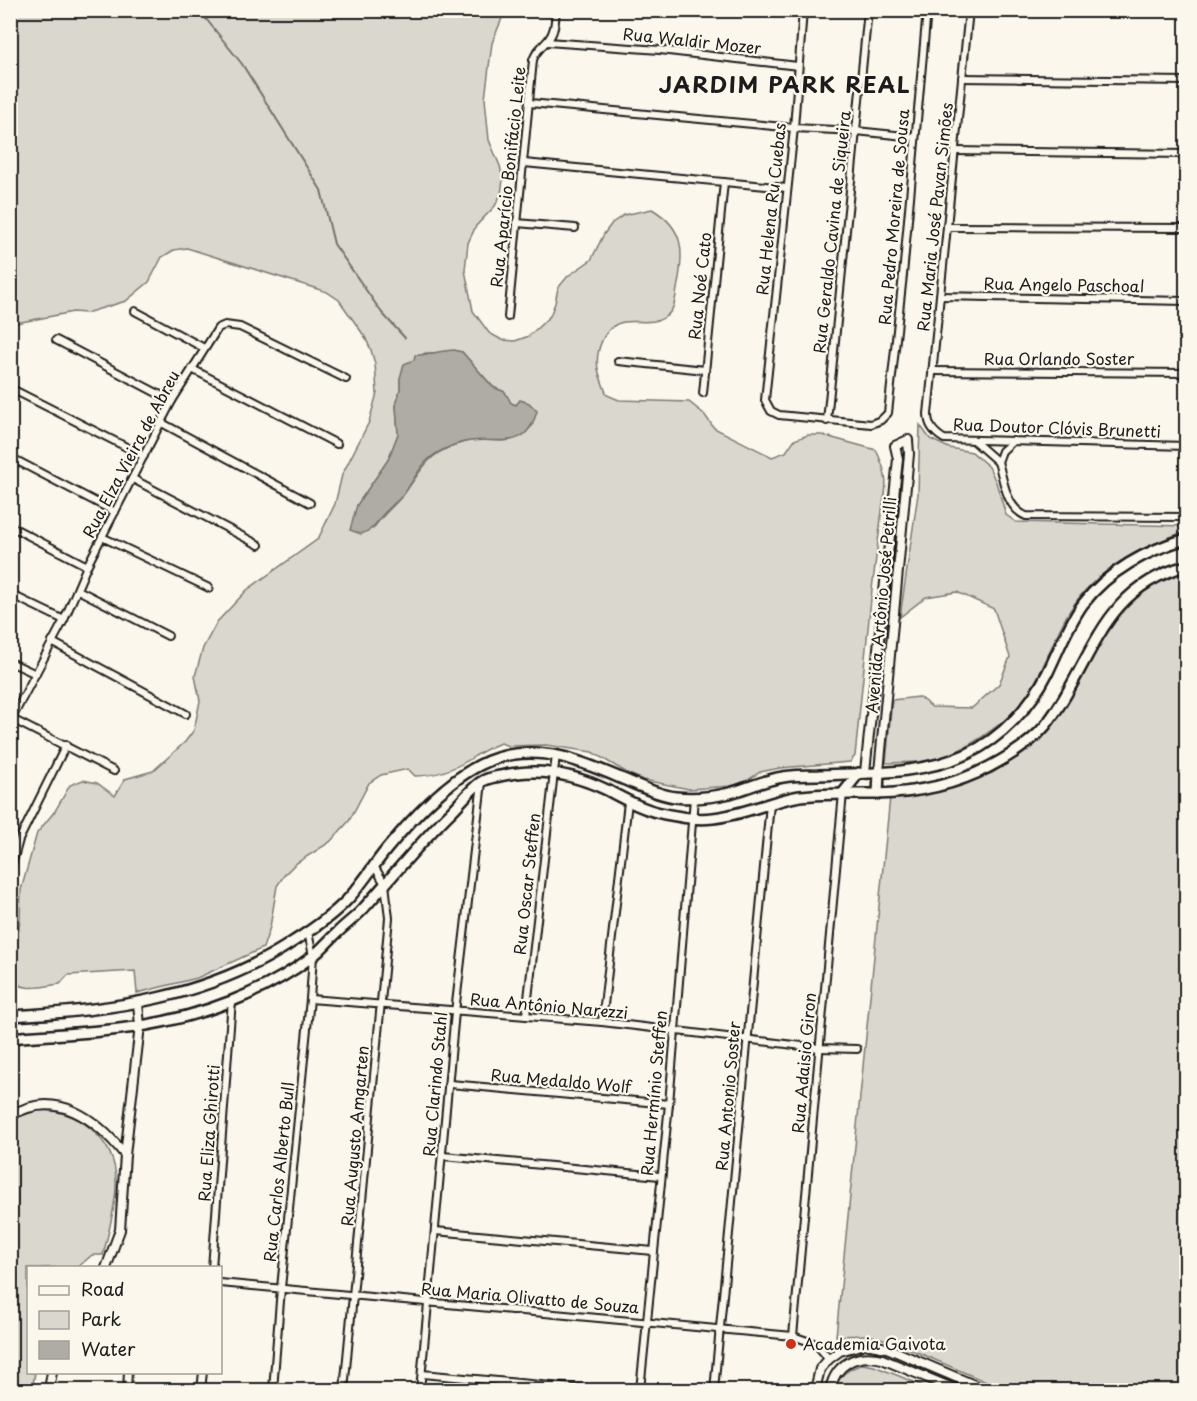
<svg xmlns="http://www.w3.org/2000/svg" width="1197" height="1401" font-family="'Playpen Sans',sans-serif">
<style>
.green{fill:#dad7ce;stroke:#7b7a75;stroke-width:1.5;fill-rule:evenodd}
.water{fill:#afaca5;stroke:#74726e;stroke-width:1.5}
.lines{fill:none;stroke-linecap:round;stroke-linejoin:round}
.stream{stroke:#74726e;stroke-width:2}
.minor-casing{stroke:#1c1c1c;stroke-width:10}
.tertiary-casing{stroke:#1c1c1c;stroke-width:12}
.secondary-casing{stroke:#1c1c1c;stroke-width:14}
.minor{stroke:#fbf7ec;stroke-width:6}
.tertiary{stroke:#fbf7ec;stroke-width:8}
.secondary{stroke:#fbf7ec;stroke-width:9}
.poi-dot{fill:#c8321e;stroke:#fbf7ec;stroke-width:2}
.labels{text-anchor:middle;stroke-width:4.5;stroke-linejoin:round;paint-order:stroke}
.street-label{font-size:16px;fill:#1c1c1c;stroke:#fbf7ec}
.poi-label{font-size:16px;fill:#1c1c1c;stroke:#fbf7ec;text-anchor:start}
.district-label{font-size:22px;font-weight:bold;letter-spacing:1.5px;fill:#1c1c1c;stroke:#fbf7ec}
</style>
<rect width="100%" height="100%" fill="#fbf7ec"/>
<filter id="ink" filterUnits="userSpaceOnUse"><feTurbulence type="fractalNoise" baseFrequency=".0167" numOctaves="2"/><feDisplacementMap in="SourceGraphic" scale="12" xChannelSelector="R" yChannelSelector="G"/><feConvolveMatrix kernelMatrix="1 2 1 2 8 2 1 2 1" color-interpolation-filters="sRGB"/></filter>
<g filter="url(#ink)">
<g class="green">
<path d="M11,11H505L492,43L485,99L489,140L500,166L503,180L501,194L495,206L476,226L468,243L465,270L473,311L489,333L502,340L515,341L529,336L550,316L555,303L558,288L568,276L591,260L604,234L612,223L624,215L652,209C686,229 684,254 677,289C675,300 675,310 665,317C654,325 637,320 624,322C604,325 595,351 598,369C600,378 604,387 607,395L619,400L689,402L704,414L714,428L772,457L786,452L794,440L808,435H822L876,450C885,468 889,484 883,503L872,589L855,756L850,762L780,768L760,772L748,780L732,786L689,789L644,780L629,774L592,752L546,745L508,746L501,743C491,746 484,751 475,756C457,768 437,776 415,776L408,769L381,775L369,783L349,821L330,842L295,864L285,874L277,886L270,927L263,948L197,978L137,993L135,971L68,975L60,984C44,986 17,995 11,974L16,964V950L20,920L21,890L37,833L55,811L70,785L83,780L97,783L115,796L125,779L153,771L185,742L194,730L200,701L195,676L203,648L217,622L247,590L318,539L335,504L342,475L369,422L377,393L375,364L371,350L365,337L339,300L327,292L187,248L174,250L162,257L149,282L126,301L86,313L73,312L11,324ZM462,352L493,387L505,392L511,403L516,405L521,401L529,403L533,425C507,453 494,434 465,442C428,452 425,465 404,494C394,506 382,515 373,529L357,505L388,460L398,434L396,405L400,390V378L414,360L425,353Z"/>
<path d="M920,425L930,439L949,448L972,452L989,467L996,482L1006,515L1016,522L1186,526V531C1141,547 1095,569 1069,612C1053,638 1045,669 1028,694C1008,724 962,754 927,761C914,763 899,762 886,763L892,700L919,697L932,707L972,708L999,684L1010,657L994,609L957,592L926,597L900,617L918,494Z"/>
<polygon points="1186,571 1186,1390 1005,1390 891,1341 868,1335 836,1336 890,797 943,790 992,773 1019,756 1045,734 1077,688 1097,648 1123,608 1160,580"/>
<path d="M36,1110C77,1108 116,1139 116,1182C117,1202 108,1235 103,1255H92L78,1267L28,1268V1372L35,1373L32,1390H11V1120Z"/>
<path d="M863,1364L874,1366L934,1390H834C839,1375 848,1369 863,1364Z"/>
</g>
<path class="water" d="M454,350L462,352L493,387L505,392L511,403L516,405L520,400L529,403L537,411C526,452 501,437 470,441C460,442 448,447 439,452C422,461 415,478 404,494C397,502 388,508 381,517C372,528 375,528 361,534L350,530L357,505L388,460L398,434L396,405L400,390V378L404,364L414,360L415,355C423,356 443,350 454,350Z"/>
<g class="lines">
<polyline class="stream" points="199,10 242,64 321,190 334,244 382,313 405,338"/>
<defs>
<g id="minor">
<polyline points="803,10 794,128 765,400 771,411 779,415 871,424 881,420 888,413 903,275 927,10"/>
<path d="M969,10L928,414C928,426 934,433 944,439L1186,446"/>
<polyline points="547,42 660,50 798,66"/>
<polyline points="962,78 1186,81"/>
<polyline points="530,103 794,128 856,131 915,137"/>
<polyline points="955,151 1186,154"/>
<polyline points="524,163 787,188"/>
<polyline points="517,223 575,228"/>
<polyline points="947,227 1186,228"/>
<polyline points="941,296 1186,301"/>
<polyline points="135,311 204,348"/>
<path d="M508,317L533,60C536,50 542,47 548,40C555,32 555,21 556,10"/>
<polyline points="56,340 172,401"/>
<polyline points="618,361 705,370"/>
<polyline points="192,369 337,444"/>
<polyline points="932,371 1186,373"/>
<polyline points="10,388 144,456"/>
<polyline points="703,393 724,182"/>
<polyline points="827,421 868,10"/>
<polyline points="162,423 310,503"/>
<polyline points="973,440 998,462 1002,451 1013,441"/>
<polyline points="10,457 115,512"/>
<path d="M998,462C1004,481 1006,508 1026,516L1186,517"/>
<polyline points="133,479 259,545"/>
<polyline points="10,526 87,566"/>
<polyline points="102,537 209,588"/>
<polyline points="78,590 168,636"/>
<polyline points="10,594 64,620"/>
<polyline points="52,642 186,714"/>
<polyline points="10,662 36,674"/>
<polyline points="12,719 114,771"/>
<polyline points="10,722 64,620 87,566 172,401 218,328 225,325 240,327 346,379"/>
<polyline points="10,872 19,840 66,745"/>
<polyline points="310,999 602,1022 819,1048 857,1049"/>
<polyline points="526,1016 556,755"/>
<polyline points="602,1022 628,802"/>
<polyline points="450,1084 669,1104"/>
<polyline points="443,1156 660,1176"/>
<polyline points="435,1231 653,1251"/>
<polyline points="212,1268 232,1000"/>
<polyline points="220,1283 793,1336 816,1344 829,1359"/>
<polyline points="793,1336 843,793"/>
<polyline points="422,1374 595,1390"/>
<polyline points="127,1390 128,1372"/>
<polyline points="201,1390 203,1372"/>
<polyline points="273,1390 281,1288 310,999 313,956 308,932"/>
<polyline points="344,1390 389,918 385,884 374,866"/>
<polyline points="420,1390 455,1012 482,782"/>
<polyline points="640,1390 669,1104 694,798"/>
<polyline points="714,1390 770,804"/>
</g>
<g id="tertiary">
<polyline points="865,772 898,459 895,446 908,440 909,454 879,772"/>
<path d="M10,1116C56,1088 97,1119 125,1155"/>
<polyline points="106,1268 120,1230 125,1155 140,1026 138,1003"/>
<polyline points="49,1390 52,1372"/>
<polyline points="815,1390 820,1369 829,1359 840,1351 865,1344 887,1348 986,1390"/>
<path d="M830,1390C835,1364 856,1353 882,1359L957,1390"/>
</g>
<g id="secondary">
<polyline points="843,793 859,773"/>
<polyline points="878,794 879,772"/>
<path d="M10,1016C110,1011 209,998 294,941C313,929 333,915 348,899C364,882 376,861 391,844C417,813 457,770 497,758C544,743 587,764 630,782C644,788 659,795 675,797C693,799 713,797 730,793C748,788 764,780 783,777C794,775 806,775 818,775C867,773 921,775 967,754C1002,738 1031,706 1048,672C1059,649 1068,625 1083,604C1108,571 1147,550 1186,539"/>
<path d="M10,1038C54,1034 99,1033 141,1026C201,1016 265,993 313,956C322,949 329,940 338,932C346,924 356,917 363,909C393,876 420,842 452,811C461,802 470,790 481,782C486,779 494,777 500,776C537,767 574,774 607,790C626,800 644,810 665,814C681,817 696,820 713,818C743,815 770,801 800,796C825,793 850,794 876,794C914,793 955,785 989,767C1008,757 1031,743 1045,726C1093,665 1099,589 1186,566"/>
</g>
</defs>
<use href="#minor" class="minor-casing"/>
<use href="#tertiary" class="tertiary-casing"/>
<use href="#secondary" class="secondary-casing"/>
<use href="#minor" class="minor"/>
<use href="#tertiary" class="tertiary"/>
<use href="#secondary" class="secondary"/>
</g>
</g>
<circle class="poi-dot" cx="791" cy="1344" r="6"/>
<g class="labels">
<g class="street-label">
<text transform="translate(692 41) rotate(6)" y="6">Rua Waldir Mozer</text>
<text transform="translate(508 177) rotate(-84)" y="6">Rua Aparício Bonifácio Leite</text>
<text transform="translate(771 209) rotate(-84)" y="6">Rua Helena Ru Cuebas</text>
<text transform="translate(894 217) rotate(-85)" y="6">Rua Pedro Moreira de Sousa</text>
<text transform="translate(935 217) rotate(-84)" y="6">Rua Maria José Pavan Simões</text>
<text transform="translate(832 232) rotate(-84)" y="6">Rua Geraldo Cavina de Siqueira</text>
<text transform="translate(1064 285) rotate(1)" y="6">Rua Angelo Paschoal</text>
<text transform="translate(700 286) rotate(-84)" y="6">Rua Noé Cato</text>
<text x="1059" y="365">Rua Orlando Soster</text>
<text transform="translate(1057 428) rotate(2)" y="6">Rua Doutor Clóvis Brunetti</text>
<text transform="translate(131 454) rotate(-62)" y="6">Rua Elza Vieira de Abreu</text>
<text transform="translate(881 605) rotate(-85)" y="6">Avenida Artônio José Petrilli</text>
<text transform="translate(527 884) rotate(-84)" y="6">Rua Oscar Steffen</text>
<text transform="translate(549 1006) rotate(5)" y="6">Rua Antônio Narezzi</text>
<text transform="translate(804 1063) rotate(-85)" y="6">Rua Adaisio Giron</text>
<text transform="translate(561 1081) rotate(5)" y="6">Rua Medaldo Wolf</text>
<text transform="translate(435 1084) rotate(-85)" y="6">Rua Clarindo Stahl</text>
<text transform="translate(654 1093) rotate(-85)" y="6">Rua Hermínio Steffen</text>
<text transform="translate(728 1096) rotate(-85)" y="6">Rua Antonio Soster</text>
<text transform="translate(209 1133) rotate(-86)" y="6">Rua Eliza Ghirotti</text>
<text transform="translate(355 1136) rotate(-85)" y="6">Rua Augusto Amgarten</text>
<text transform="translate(279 1172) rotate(-84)" y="6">Rua Carlos Alberto Bull</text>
<text transform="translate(530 1298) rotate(5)" y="6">Rua Maria Olivatto de Souza</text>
</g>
<g class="poi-label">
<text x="803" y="1350">Academia Gaivota</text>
</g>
<g class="district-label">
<text x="785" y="93">JARDIM PARK REAL</text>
</g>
</g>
<rect width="1197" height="1401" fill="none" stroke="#fbf7ec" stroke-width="36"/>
<rect x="18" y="18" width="1161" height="1365" fill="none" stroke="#1c1c1c" stroke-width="2" filter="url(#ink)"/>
<rect x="27" y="1266" width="195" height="108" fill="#fbf7ec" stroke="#a29f99" stroke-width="1.5"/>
<rect x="39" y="1286" width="30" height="9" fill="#fbf7ec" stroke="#a29f99" stroke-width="1.5"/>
<text x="81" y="1296" font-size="18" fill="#1c1c1c">Road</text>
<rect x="39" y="1311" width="30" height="18" fill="#dad7ce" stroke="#a29f99" stroke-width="1.5"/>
<text x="81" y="1326" font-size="18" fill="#1c1c1c">Park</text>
<rect x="39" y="1341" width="30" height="18" fill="#afaca5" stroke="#a29f99" stroke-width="1.5"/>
<text x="81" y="1356" font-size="18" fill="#1c1c1c">Water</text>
</svg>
